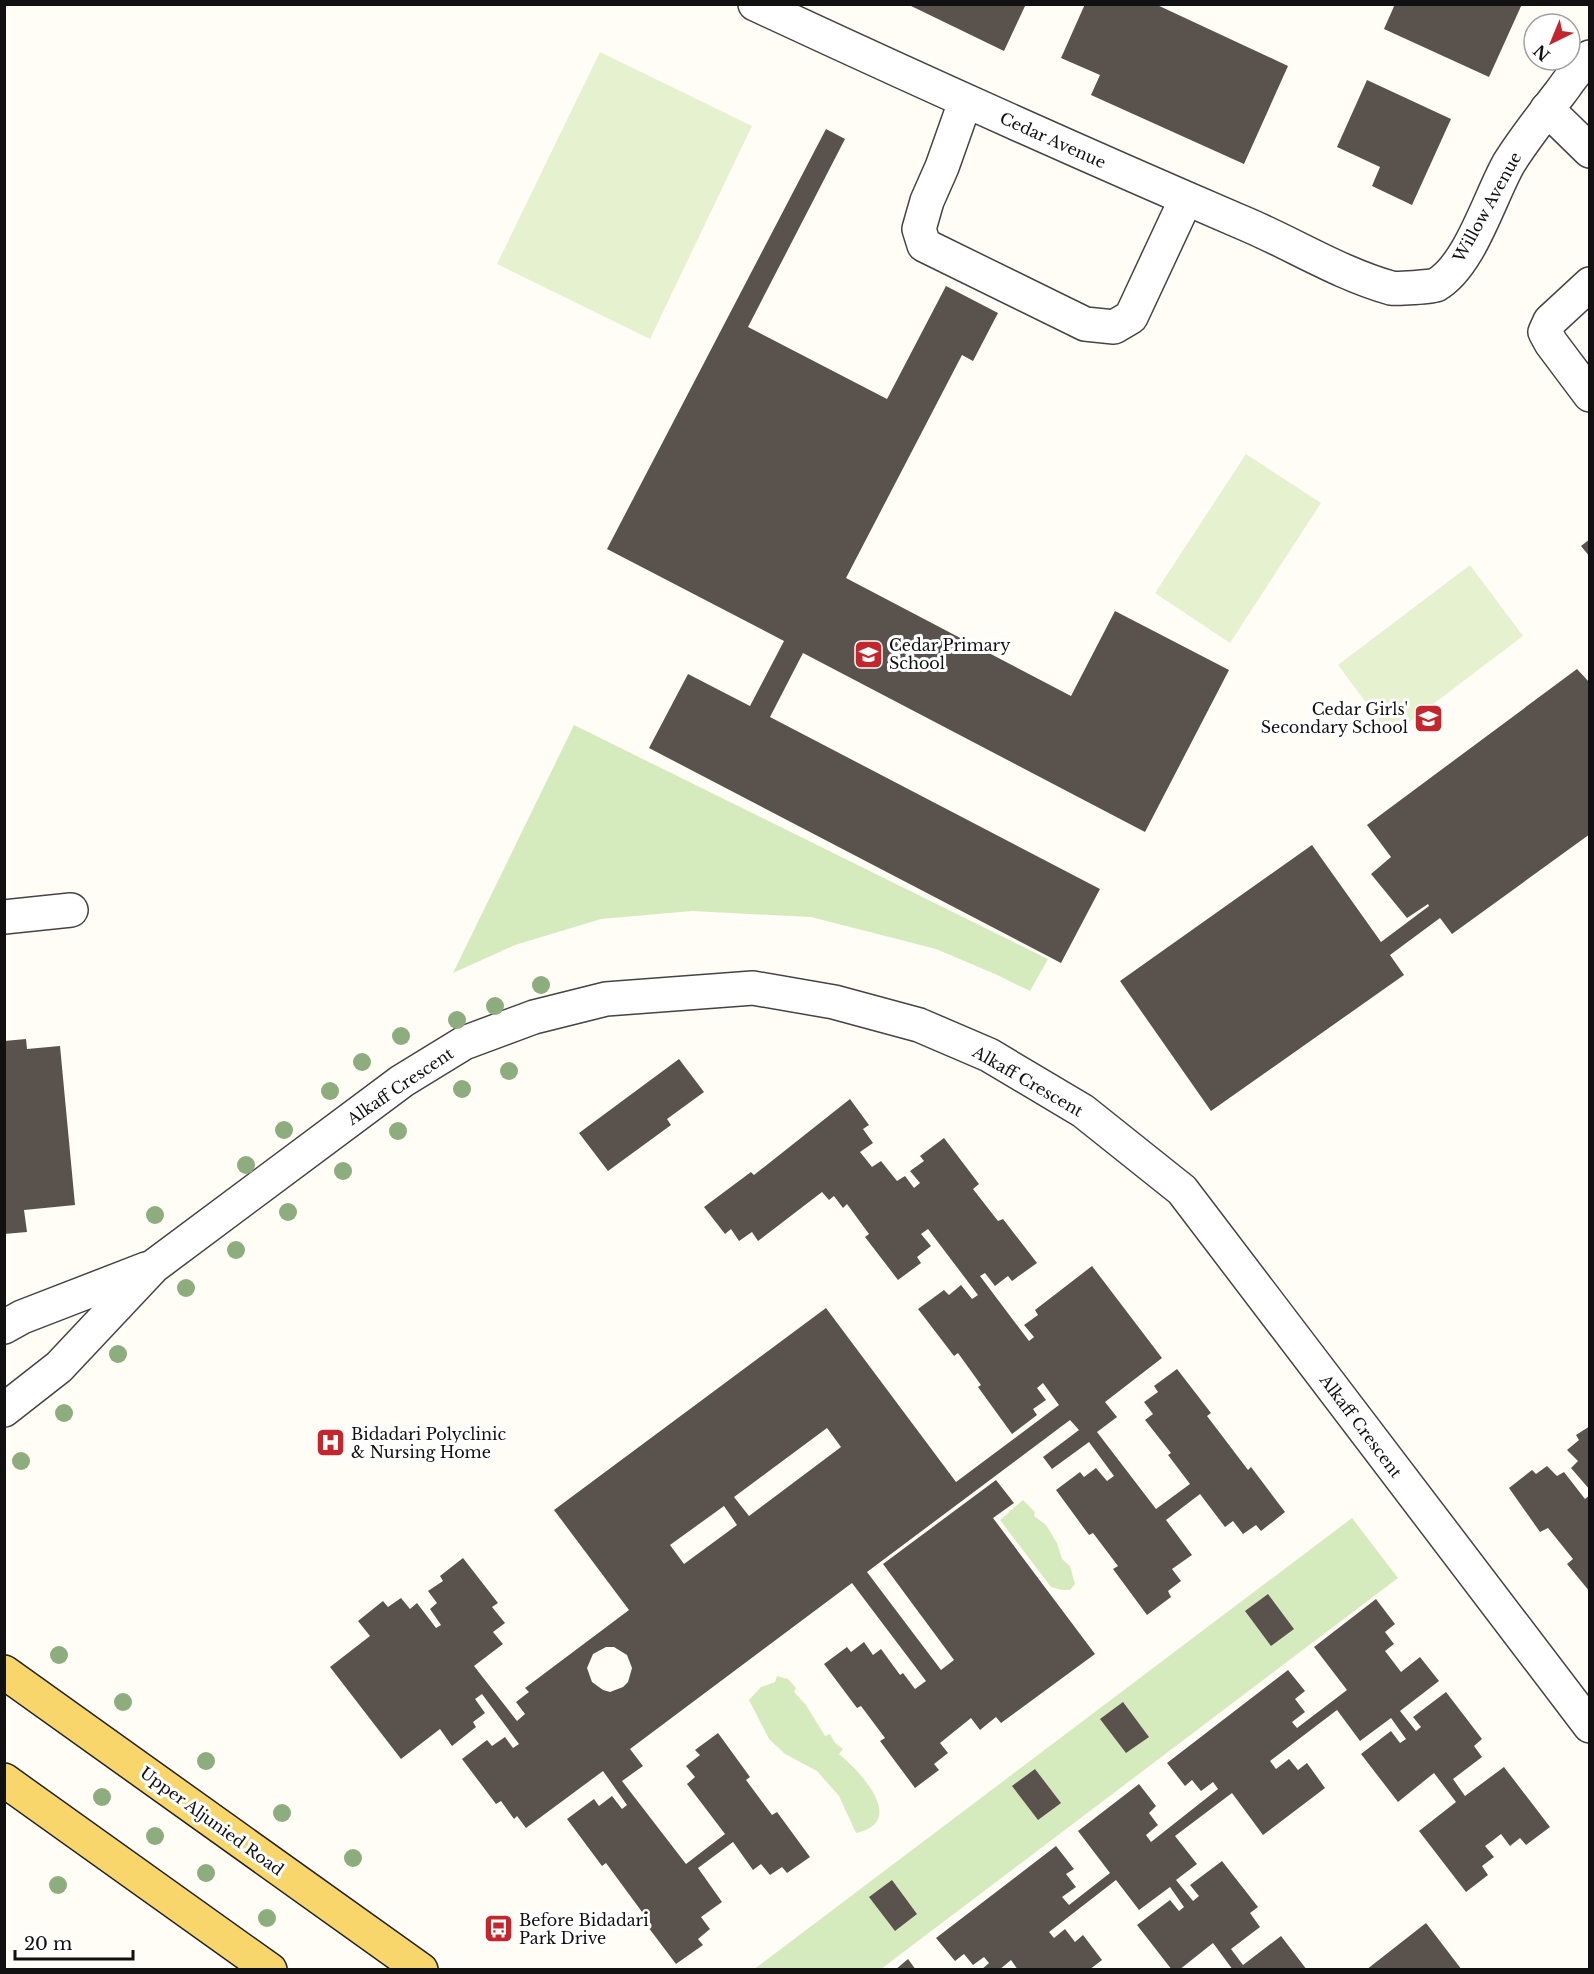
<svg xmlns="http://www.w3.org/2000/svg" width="1594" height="1974" font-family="'Libre Baskerville',serif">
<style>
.green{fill:#d5ebbd}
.pitch{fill:#e6f2cf}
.building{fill:#5a524d;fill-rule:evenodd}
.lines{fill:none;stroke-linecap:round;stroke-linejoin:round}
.minor-casing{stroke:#444;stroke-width:36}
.major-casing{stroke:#222;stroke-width:36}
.minor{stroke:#fff;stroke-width:33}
.major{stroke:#f9d66b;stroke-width:33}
.tree{fill:#8dad7f}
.labels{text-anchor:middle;stroke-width:6;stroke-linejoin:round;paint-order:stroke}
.street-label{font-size:16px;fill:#111;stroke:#fff}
.poi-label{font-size:16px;fill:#111;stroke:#fff;text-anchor:start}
</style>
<rect width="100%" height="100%" fill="#fffdf5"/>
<g class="green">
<polygon points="574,725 1048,959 1030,991 995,974 936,949 811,917 692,911 601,919 515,945 453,973"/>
<polygon points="1023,1500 1035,1512 1034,1516 1046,1525 1057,1543 1062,1559 1070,1566 1075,1584 1070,1590 1062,1590 1051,1587 1000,1520"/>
<polygon points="1352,1518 1398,1578 881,1969 753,1970"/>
<path d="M777,1676L788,1679L796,1688L794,1692L806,1705L825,1736L830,1734L835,1743L843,1749L839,1754C860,1771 908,1822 856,1833L839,1796L817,1771L785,1754L769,1739L749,1700L761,1687L775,1682Z"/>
</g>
<g class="pitch">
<polygon points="600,52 752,126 650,339 497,264"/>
<polygon points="1246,454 1321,503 1230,643 1155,593"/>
<polygon points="1470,565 1523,636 1391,736 1338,665"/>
</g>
<g class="building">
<polygon points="907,4 1026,4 1004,51"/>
<polygon points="1085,4 1155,4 1288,66 1244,164 1091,95 1100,75 1061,58"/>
<polygon points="1395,4 1522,4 1489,77 1384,29"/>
<polygon points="1367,80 1451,119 1412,205 1372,186 1380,167 1337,147"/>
<polygon points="826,129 845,139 748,327 887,399 946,286 998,313 973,361 962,355 846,578 1071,696 1115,611 1229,670 1145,832 803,653 770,717 1100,889 1061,963 649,748 688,674 750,706 784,641 607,549"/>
<polygon points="1590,539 1590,557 1581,546"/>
<polygon points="1577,669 1590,683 1590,834 1452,934 1440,918 1390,955 1404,975 1211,1111 1120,981 1312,845 1381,942 1429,906 1428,904 1407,918 1371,874 1391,857 1367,825"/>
<polygon points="26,1039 27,1049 60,1046 75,1205 24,1210 27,1232 4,1234 4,1041"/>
<polygon points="679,1059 704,1092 667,1119 671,1125 608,1171 579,1133"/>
<path d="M850,1099L869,1125L863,1129L873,1143L860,1152L872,1167L881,1161L897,1181L905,1176L914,1188L920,1183L910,1171L924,1161L920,1156L944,1138L979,1184L973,1189L998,1221L1003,1219L1037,1263L1012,1281L1008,1276L995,1286L985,1273L980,1276L1029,1341L1034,1337L1024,1325L1038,1315L1035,1310L1092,1266L1162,1358L1105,1402L1117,1417L1097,1432L1156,1509L1190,1484L1168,1455L1171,1453L1145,1420L1153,1414L1144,1402L1158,1392L1154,1386L1177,1369L1211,1413L1207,1416L1248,1470L1251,1467L1285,1512L1261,1531L1256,1525L1243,1534L1233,1521L1225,1527L1200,1494L1166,1520L1192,1555L1172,1569L1181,1581L1168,1591L1171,1597L1147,1615L1113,1569L1118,1566L1093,1533L1089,1535L1056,1490L1080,1472L1084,1477L1096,1468L1107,1481L1114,1476L1089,1442L1052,1469L1043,1457L1079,1430L1070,1420L867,1572L941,1670L954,1660L883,1564L996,1480L1014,1503L993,1518L1095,1654L1001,1723L996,1717L980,1730L971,1718L940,1743L948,1753L934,1764L939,1770L915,1788L880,1741L885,1738L861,1706L857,1708L824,1664L847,1647L851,1652L864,1642L873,1655L881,1649L900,1675L903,1673L915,1689L926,1681L852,1583L630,1749L643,1766L622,1781L686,1864L725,1834L687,1784L695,1777L686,1766L700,1755L695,1750L718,1733L750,1777L746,1780L772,1815L777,1812L810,1857L787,1873L782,1867L770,1875L761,1864L753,1870L733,1842L698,1868L722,1902L701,1917L710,1929L698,1939L703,1945L676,1964L642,1919L645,1916L606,1863L602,1866L567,1819L594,1799L599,1806L612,1796L622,1809L627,1805L603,1771L526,1828L517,1816L514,1819L501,1801L496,1804L462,1759L487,1740L492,1746L505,1737L513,1748L519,1744L482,1694L475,1699L485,1713L473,1722L476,1727L452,1746L440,1729L401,1759L330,1667L370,1636L358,1621L383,1601L388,1607L401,1598L410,1609L417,1603L436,1628L441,1625L430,1609L437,1603L428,1591L443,1581L440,1576L463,1558L498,1603L492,1607L505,1623L493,1632L503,1644L474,1666L517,1721L525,1714L516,1702L529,1692L525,1688L629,1610L554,1510L826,1308L956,1482L1059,1405L1043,1383L1037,1388L1046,1400L1033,1409L1037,1415L1012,1434L978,1387L981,1385L958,1353L954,1356L918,1309L944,1290L949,1295L961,1285L972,1299L978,1295L928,1229L921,1234L931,1246L917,1257L921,1263L898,1280L865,1237L869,1234L847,1204L843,1208L834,1196L829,1200L822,1192L758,1241L752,1232L739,1241L731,1229L725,1234L704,1207L751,1172L754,1175ZM827,1428L841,1447L749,1516L734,1497ZM724,1506L737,1525L684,1564L670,1545ZM606,1647H614L627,1655L632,1668L628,1682L623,1687L610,1692L603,1690L592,1682L587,1668L593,1654Z"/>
<polygon points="1590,1426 1590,1490 1571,1468 1578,1461 1567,1450 1579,1440 1576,1435"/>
<polygon points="1547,1466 1557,1476 1564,1472 1585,1499 1590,1495 1590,1592 1567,1564 1573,1559 1548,1528 1540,1532 1509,1488 1532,1470 1536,1474"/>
<polygon points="1268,1594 1294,1629 1271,1646 1245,1611"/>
<polygon points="1376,1599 1395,1624 1385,1632 1394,1644 1385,1651 1401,1672 1420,1657 1439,1681 1400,1711 1416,1731 1421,1727 1413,1717 1446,1692 1482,1739 1474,1746 1482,1757 1453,1779 1465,1796 1504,1767 1550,1827 1526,1845 1520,1838 1510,1846 1501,1834 1492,1841 1485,1846 1494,1857 1482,1866 1488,1875 1466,1892 1419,1831 1456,1802 1434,1773 1398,1802 1361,1754 1391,1731 1400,1743 1406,1739 1391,1718 1360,1741 1337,1710 1270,1761 1276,1769 1289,1759 1298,1770 1307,1763 1325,1788 1263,1835 1232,1793 1175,1836 1197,1864 1176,1880 1193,1901 1199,1896 1190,1885 1222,1861 1258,1907 1250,1913 1260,1927 1231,1949 1243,1965 1281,1936 1307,1970 1233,1970 1213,1943 1179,1970 1172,1970 1137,1925 1170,1900 1179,1911 1184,1907 1170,1887 1139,1910 1116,1880 1049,1932 1054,1938 1065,1929 1075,1942 1083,1935 1102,1960 1089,1970 1018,1970 1011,1960 999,1970 981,1970 989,1963 984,1957 973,1965 964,1954 955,1961 936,1938 1056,1846 1074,1869 1066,1874 1076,1887 1062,1897 1069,1905 1110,1873 1078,1831 1139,1784 1156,1806 1149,1813 1158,1825 1146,1835 1151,1842 1218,1789 1213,1782 1201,1791 1192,1780 1185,1786 1167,1763 1288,1670 1305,1691 1295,1699 1305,1712 1292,1722 1297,1728 1347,1690 1314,1647"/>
<polygon points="1123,1702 1149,1737 1126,1753 1100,1719"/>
<polygon points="1035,1769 1061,1803 1038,1820 1012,1786"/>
<polygon points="892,1880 917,1914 895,1931 869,1897"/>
<polygon points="1426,1923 1462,1970 1366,1970"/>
<polygon points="908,1959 916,1970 895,1970"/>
</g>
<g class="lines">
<defs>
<g id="minor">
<path d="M755,4C916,79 1078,152 1241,222C1292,243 1338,273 1391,288C1396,289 1432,287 1436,285C1470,266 1490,196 1509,163C1524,139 1543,115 1560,93C1569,81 1578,67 1590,57"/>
<polyline points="965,102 942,167 927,201 919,229 924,245 1085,324 1114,327 1131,317 1186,199"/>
<polyline points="1547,109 1590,151"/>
<polyline points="1590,284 1550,321 1545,332 1551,343 1590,395"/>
<polyline points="4,917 71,910"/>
<polyline points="4,1327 22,1317 146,1269"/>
<polyline points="4,1410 59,1367 154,1266 402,1081 464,1043 534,1017 606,999 753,988 834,1002 919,1025 989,1055 1083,1111 1182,1190 1590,1726"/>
</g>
<g id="major">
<polyline points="4,1672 421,1970"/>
<polyline points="4,1780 270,1970"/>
</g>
</defs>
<use href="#minor" class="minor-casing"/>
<use href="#major" class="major-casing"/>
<use href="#minor" class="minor"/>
<use href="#major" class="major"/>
</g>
<g class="tree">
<circle cx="541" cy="985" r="9"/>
<circle cx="495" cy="1006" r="9"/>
<circle cx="457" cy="1020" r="9"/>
<circle cx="401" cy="1036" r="9"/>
<circle cx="362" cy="1062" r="9"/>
<circle cx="509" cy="1071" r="9"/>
<circle cx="462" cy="1089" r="9"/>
<circle cx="330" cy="1091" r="9"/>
<circle cx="284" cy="1130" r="9"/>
<circle cx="398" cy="1131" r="9"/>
<circle cx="246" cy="1165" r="9"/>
<circle cx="343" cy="1171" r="9"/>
<circle cx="288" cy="1212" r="9"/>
<circle cx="155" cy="1215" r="9"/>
<circle cx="236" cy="1250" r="9"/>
<circle cx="186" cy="1288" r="9"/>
<circle cx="118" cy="1354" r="9"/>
<circle cx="64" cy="1413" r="9"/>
<circle cx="21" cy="1461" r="9"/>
<circle cx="59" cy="1655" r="9"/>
<circle cx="123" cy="1702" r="9"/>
<circle cx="206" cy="1761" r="9"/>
<circle cx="102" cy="1797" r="9"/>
<circle cx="282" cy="1813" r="9"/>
<circle cx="155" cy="1836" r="9"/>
<circle cx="353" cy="1858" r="9"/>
<circle cx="206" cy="1873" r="9"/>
<circle cx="58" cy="1885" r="9"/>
<circle cx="267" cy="1918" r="9"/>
</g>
<defs>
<symbol id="school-square" viewBox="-11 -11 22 22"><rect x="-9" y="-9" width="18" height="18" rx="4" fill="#c4262e" stroke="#fff"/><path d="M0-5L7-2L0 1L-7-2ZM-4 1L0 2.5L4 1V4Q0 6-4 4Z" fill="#fff"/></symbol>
<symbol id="hospital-square" viewBox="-11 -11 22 22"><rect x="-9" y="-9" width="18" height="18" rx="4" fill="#c4262e" stroke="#fff"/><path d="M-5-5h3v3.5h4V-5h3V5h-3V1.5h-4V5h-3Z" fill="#fff"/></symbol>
<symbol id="bus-square" viewBox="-11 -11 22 22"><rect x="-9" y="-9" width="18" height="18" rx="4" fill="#c4262e" stroke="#fff"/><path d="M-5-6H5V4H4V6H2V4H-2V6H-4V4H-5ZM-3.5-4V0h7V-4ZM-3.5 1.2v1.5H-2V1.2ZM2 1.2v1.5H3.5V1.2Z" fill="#fff"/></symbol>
</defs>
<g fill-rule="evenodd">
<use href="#school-square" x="852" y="638" width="33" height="33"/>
<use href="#school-square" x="1412" y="702" width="33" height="33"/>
<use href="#hospital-square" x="314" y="1426" width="33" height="33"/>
<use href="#bus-square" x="482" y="1912" width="33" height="33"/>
</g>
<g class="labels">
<g class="street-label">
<text transform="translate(1053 140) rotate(24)" y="6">Cedar Avenue</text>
<text transform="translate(1487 207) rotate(-61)" y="6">Willow Avenue</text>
<text transform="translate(1028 1081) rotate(30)" y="6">Alkaff Crescent</text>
<text transform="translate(400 1086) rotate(-34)" y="6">Alkaff Crescent</text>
<text transform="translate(1361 1426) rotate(53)" y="6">Alkaff Crescent</text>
<text transform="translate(212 1821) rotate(36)" y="6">Upper Aljunied Road</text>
</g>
<g class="poi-label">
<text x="889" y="651">Cedar Primary<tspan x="889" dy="18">School</tspan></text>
<text x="1408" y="715" text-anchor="end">Cedar Girls'<tspan x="1408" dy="18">Secondary School</tspan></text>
<text x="351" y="1440">Bidadari Polyclinic<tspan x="351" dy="18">&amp; Nursing Home</tspan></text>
<text x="519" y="1926">Before Bidadari<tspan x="519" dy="18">Park Drive</tspan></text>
</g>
</g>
<rect width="1594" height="1974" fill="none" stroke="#111111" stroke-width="12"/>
<g transform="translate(1552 42) rotate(223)"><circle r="28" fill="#ffffff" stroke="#a0a0a0" stroke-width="1.5"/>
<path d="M0-4.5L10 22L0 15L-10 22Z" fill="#c4262e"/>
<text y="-9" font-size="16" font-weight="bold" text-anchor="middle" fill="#111111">N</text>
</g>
<path d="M15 1950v9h118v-9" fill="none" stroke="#111111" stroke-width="3"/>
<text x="24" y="1950" font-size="18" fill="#111111" stroke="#ffffff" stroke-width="4.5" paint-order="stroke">20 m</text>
</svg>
